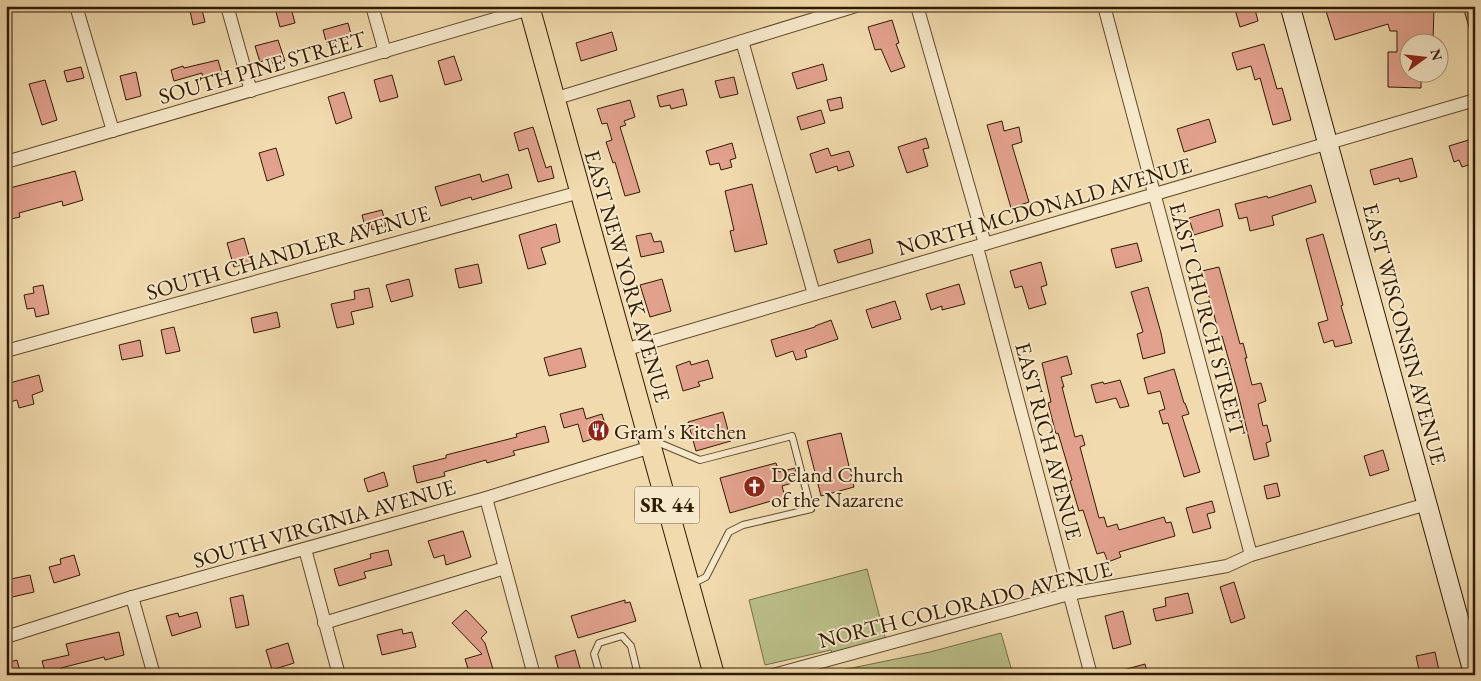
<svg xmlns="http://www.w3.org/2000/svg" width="1481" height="681" font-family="'EB Garamond',serif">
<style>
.green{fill:#bbc08a;stroke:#766d45}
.building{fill:#e2a18d;stroke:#301a00}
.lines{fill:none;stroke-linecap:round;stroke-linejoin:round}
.lane-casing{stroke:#604a2c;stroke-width:8}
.street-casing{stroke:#604a2c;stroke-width:14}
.secondary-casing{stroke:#301a00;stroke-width:21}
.primary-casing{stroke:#301a00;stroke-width:22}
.lane{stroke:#f6e8ca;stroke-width:6}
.street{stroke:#f6e8ca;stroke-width:12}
.secondary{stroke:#f6e8ca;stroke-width:19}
.primary{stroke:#f1dbae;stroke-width:20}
.labels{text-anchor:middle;stroke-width:4;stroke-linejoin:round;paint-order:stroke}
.shield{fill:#f6e8ca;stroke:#6b583d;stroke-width:1}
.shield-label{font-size:21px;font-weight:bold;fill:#301a00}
.street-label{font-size:22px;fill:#301a00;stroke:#f6e8ca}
.poi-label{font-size:22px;fill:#301a00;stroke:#f6e8ca;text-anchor:start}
</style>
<rect width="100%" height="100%" fill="#f1dbae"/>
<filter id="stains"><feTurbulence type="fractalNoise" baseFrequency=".004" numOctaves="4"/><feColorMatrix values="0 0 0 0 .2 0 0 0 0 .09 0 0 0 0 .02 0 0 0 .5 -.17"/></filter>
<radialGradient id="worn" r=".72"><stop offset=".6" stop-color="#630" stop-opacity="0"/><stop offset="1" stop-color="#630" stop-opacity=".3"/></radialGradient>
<g class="green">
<polygon points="867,569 888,648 834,659 831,650 765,665 749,600"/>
<polygon points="1001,633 1013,675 838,675 837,671 930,652"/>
</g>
<g class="building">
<polygon points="189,6 201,6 205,22 193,25"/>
<polygon points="1234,6 1254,6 1258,21 1240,27"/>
<polygon points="1341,6 1434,6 1433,42 1408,42 1408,72 1421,72 1421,88 1388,87 1388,52 1397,52 1397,31 1390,31 1388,24 1335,40 1326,11"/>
<polygon points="1463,6 1475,6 1475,38 1472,38"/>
<polygon points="291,8 295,23 280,27 276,12"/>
<polygon points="892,20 899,43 896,44 905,67 891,72 881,49 875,50 868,27"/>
<polygon points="348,23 352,38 327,45 323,30"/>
<polygon points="612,32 617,50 581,61 576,43"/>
<polygon points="278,40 285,61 273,64 271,58 260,62 255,46"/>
<polygon points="1264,44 1277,89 1282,88 1291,120 1273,125 1260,78 1255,80 1251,66 1237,70 1232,53"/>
<polygon points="454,56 462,80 445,85 438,61"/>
<polygon points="218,60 222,74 203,78 202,73 174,81 171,70 183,66 184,68"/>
<polygon points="823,64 827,80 797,89 792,73"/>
<polygon points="81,67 84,78 67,82 64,71"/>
<polygon points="136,72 141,96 126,100 120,76"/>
<polygon points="392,75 398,97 380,102 374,80"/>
<polygon points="734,77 738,94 720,98 715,81"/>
<polygon points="45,80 57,120 42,125 29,84"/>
<polygon points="683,89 687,105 671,109 670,105 660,107 657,96"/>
<polygon points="344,92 352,118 336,124 328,97"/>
<polygon points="841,97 843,108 830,111 827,100"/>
<polygon points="630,100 635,117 624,121 626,125 620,127 640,192 625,196 615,162 613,163 606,142 612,140 607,123 602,124 597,109"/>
<polygon points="821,110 825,123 801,130 797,117"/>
<polygon points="1209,119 1216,142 1184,152 1177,129"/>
<polygon points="1002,121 1004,131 1019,127 1022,142 1012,145 1029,202 1011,208 987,125"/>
<polygon points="533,127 546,168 551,166 554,178 538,182 528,148 519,151 514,133"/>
<polygon points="926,138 929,148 923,149 928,166 907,173 898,147"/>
<polygon points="1475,138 1475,163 1462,167 1459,160 1454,162 1449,146"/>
<polygon points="732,143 736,158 730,160 732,167 721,170 719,163 710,165 706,151"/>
<polygon points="276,148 284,175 267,181 259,153"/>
<polygon points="828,148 831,156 849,151 854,166 838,171 837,166 816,173 810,154"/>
<polygon points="1412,158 1417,177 1400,182 1399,178 1374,185 1370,170"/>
<polygon points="75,171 83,200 63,206 62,201 19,213 20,217 6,220 6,189"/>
<polygon points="480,174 482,182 508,174 512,188 472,200 471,197 441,206 435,187"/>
<polygon points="752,184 767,244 735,252 730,231 734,230 725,191"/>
<polygon points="1311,185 1316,202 1272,216 1274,225 1250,231 1247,217 1239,219 1235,204 1267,196 1268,198"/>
<polygon points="1219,209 1223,226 1194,235 1189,218"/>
<polygon points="382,210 386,226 372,230 371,224 365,226 362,215"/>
<polygon points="556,224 560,242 541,248 546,264 528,269 519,235"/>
<polygon points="651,233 654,242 661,241 664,252 641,257 636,236"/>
<polygon points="1323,234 1343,305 1341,306 1352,343 1335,347 1333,340 1324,343 1318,323 1328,320 1306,239"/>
<polygon points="244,238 251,262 234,267 227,243"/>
<polygon points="870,239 873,253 838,263 834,250"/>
<polygon points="1137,243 1142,261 1116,268 1111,249"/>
<polygon points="1041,262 1047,285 1041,287 1046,304 1029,309 1022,286 1015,288 1010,271"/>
<polygon points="478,264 482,283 459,288 455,269"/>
<polygon points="1219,267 1240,344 1243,343 1247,358 1245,358 1252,385 1261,383 1266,401 1258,404 1263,426 1267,425 1271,441 1266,443 1269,456 1254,460 1237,389 1222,336 1220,337 1202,271"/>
<polygon points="409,279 413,296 391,302 386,285"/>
<polygon points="662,279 671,311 650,317 640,285"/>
<polygon points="959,284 965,304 942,310 942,306 931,310 926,294"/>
<polygon points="43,285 49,314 36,317 34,308 27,309 24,295 34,293 33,287"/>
<polygon points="1148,287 1161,333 1165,353 1143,359 1137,334 1143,332 1131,292"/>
<polygon points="369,288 373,307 351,312 354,324 337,328 331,304 355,299 354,291"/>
<polygon points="895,301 901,319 872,328 866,310"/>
<polygon points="277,312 280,327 254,333 251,318"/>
<polygon points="831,320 838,339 805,350 807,357 796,360 793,351 776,357 771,340 815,327 815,326"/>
<polygon points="174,327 180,351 166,354 161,330"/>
<polygon points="140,340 143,356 122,360 119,345"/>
<polygon points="581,348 586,367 549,376 544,358"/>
<polygon points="1067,356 1072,374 1061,377 1064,387 1062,387 1075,437 1082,435 1085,445 1080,447 1099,518 1104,517 1107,527 1117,524 1119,530 1164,517 1166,523 1171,522 1175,536 1119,552 1121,557 1108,562 1104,552 1097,554 1083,510 1079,511 1070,481 1072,480 1058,433 1056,434 1048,403 1051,402 1042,363"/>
<polygon points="708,360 713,378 698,382 700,386 683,391 676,366 690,361 691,365"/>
<polygon points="1174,369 1184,403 1185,403 1189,414 1182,416 1200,472 1184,477 1168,423 1163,424 1159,411 1165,409 1160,391 1148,394 1144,378"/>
<polygon points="39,375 43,391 32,395 34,404 19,408 17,400 6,403 6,384"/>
<polygon points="1120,380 1129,406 1120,408 1116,398 1096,403 1091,385 1103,382 1104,384"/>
<polygon points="583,408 586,419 602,414 608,434 583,442 578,424 564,428 560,414"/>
<polygon points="723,412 731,441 696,451 688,422"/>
<polygon points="545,426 549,442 513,451 515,455 487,463 486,460 444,472 445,476 417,483 413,466 446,458 446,455 517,437 516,434"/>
<polygon points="841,433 854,487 821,496 807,441"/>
<polygon points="1383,450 1389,470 1370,476 1364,456"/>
<polygon points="776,463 779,472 795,468 799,481 782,486 785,497 730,513 720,478"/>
<polygon points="384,472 388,486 368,492 364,479"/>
<polygon points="1277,483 1280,496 1267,499 1264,486"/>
<polygon points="1212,501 1215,512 1207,514 1211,528 1193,533 1186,508"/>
<polygon points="463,531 471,557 446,565 444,555 434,558 428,541"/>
<polygon points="388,550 392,565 364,572 366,578 339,586 334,569 371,558 370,554"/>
<polygon points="74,555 80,575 54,583 49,567 61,564 60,559"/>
<polygon points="30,575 34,592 8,598 6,580"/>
<polygon points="1234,582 1245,618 1231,623 1220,587"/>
<polygon points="1188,593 1193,613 1156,621 1153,609 1166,606 1165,598"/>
<polygon points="243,595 249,625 236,628 230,598"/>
<polygon points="625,600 625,603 630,602 636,621 578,638 571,616"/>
<polygon points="466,610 487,632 481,638 485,643 493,669 475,675 470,675 465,659 482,654 452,623"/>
<polygon points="1123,611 1131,644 1113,649 1105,616"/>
<polygon points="197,612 201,627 172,636 166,616 178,613 179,617"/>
<polygon points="402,629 403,634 412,632 416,647 382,655 377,635"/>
<polygon points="119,632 124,655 105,660 104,657 61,668 62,675 46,675 42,661 69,655 66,644"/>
<polygon points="288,643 294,663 272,670 266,650"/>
<polygon points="575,650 582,675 560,675 555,656"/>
<polygon points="1435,652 1440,675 1420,675 1416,656"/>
<polygon points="17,660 21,675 6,675 6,663"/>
<polygon points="1145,664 1148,675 1116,675 1116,672"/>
</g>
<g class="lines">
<defs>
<g id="lane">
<polyline points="652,440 700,460 792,436 811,509 743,525 729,532 706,577 692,584"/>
<polyline points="600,675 594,654 599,643 622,636 631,646 638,675"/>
</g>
<g id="street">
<polyline points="76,6 113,131"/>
<polyline points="227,6 251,91"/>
<polyline points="372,6 385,52"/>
<polyline points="917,6 985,244"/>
<polyline points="1104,6 1251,555"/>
<polyline points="742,41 814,294"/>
<polyline points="554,99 856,6"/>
<polyline points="6,162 529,9"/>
<polyline points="977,247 1091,675"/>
<polyline points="624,350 1475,100"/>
<polyline points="6,351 580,192"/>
<polyline points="486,498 534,675"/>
<polyline points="305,549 339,675"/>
<polyline points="132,597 154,675"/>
<polyline points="324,623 505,568"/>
<polyline points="6,637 132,597 486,498 651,447"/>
<polyline points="773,675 1069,594 1227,566 1251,555 1427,504"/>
</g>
<polyline id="secondary" points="1290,6 1474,675"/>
<polyline id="primary" points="529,6 714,675"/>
</defs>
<use href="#lane" class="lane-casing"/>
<use href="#street" class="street-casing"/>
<use href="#secondary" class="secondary-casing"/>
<use href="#primary" class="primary-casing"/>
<use href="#lane" class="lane"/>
<use href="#street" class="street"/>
<use href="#secondary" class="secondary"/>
<use href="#primary" class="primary"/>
</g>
<defs>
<symbol id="restaurant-disc" viewBox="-11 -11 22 22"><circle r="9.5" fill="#8f2418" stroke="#f6e8ca"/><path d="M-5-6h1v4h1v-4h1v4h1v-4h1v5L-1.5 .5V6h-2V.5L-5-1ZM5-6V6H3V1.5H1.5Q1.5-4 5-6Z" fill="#fff"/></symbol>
<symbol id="church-disc" viewBox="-11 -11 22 22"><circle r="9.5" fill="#8f2418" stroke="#f6e8ca"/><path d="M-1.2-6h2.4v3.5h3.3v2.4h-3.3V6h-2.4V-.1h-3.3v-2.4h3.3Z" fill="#fff"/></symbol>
</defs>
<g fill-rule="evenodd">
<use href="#restaurant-disc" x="586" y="418" width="25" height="25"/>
<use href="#church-disc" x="742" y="474" width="25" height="25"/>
</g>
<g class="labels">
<rect class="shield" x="634.5" y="486.5" width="65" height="37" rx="4"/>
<g class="shield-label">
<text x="667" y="512">SR 44</text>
</g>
<g class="street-label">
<text transform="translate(262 67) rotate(-16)" y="8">SOUTH PINE STREET</text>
<text transform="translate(1044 206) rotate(-16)" y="8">NORTH MCDONALD AVENUE</text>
<text transform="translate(288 252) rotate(-16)" y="8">SOUTH CHANDLER AVENUE</text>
<text transform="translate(628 276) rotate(74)" y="8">EAST NEW YORK AVENUE</text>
<text transform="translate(1208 319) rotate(75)" y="8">EAST CHURCH STREET</text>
<text transform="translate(1405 334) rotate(75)" y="8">EAST WISCONSIN AVENUE</text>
<text transform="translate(1049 441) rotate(75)" y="8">EAST RICH AVENUE</text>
<text transform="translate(324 523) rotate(-16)" y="8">SOUTH VIRGINIA AVENUE</text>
<text transform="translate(965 604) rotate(-14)" y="8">NORTH COLORADO AVENUE</text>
</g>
<g class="poi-label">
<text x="614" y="439">Gram's Kitchen</text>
<text x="771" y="482">Deland Church<tspan x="771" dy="25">of the Nazarene</tspan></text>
</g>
</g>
<rect width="1481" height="681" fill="none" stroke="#f1dbae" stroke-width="25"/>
<rect x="8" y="8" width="1466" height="666" fill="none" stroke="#301a00" stroke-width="2.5"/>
<rect x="12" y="12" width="1456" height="656" fill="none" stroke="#301a00"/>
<g transform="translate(1424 58) rotate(75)"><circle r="24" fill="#f6e8ca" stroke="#a79679"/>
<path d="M0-4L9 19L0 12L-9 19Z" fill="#8f2418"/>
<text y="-8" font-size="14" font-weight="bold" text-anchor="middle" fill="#301a00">N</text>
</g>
<rect width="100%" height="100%" filter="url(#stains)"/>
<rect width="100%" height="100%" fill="url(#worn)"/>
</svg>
